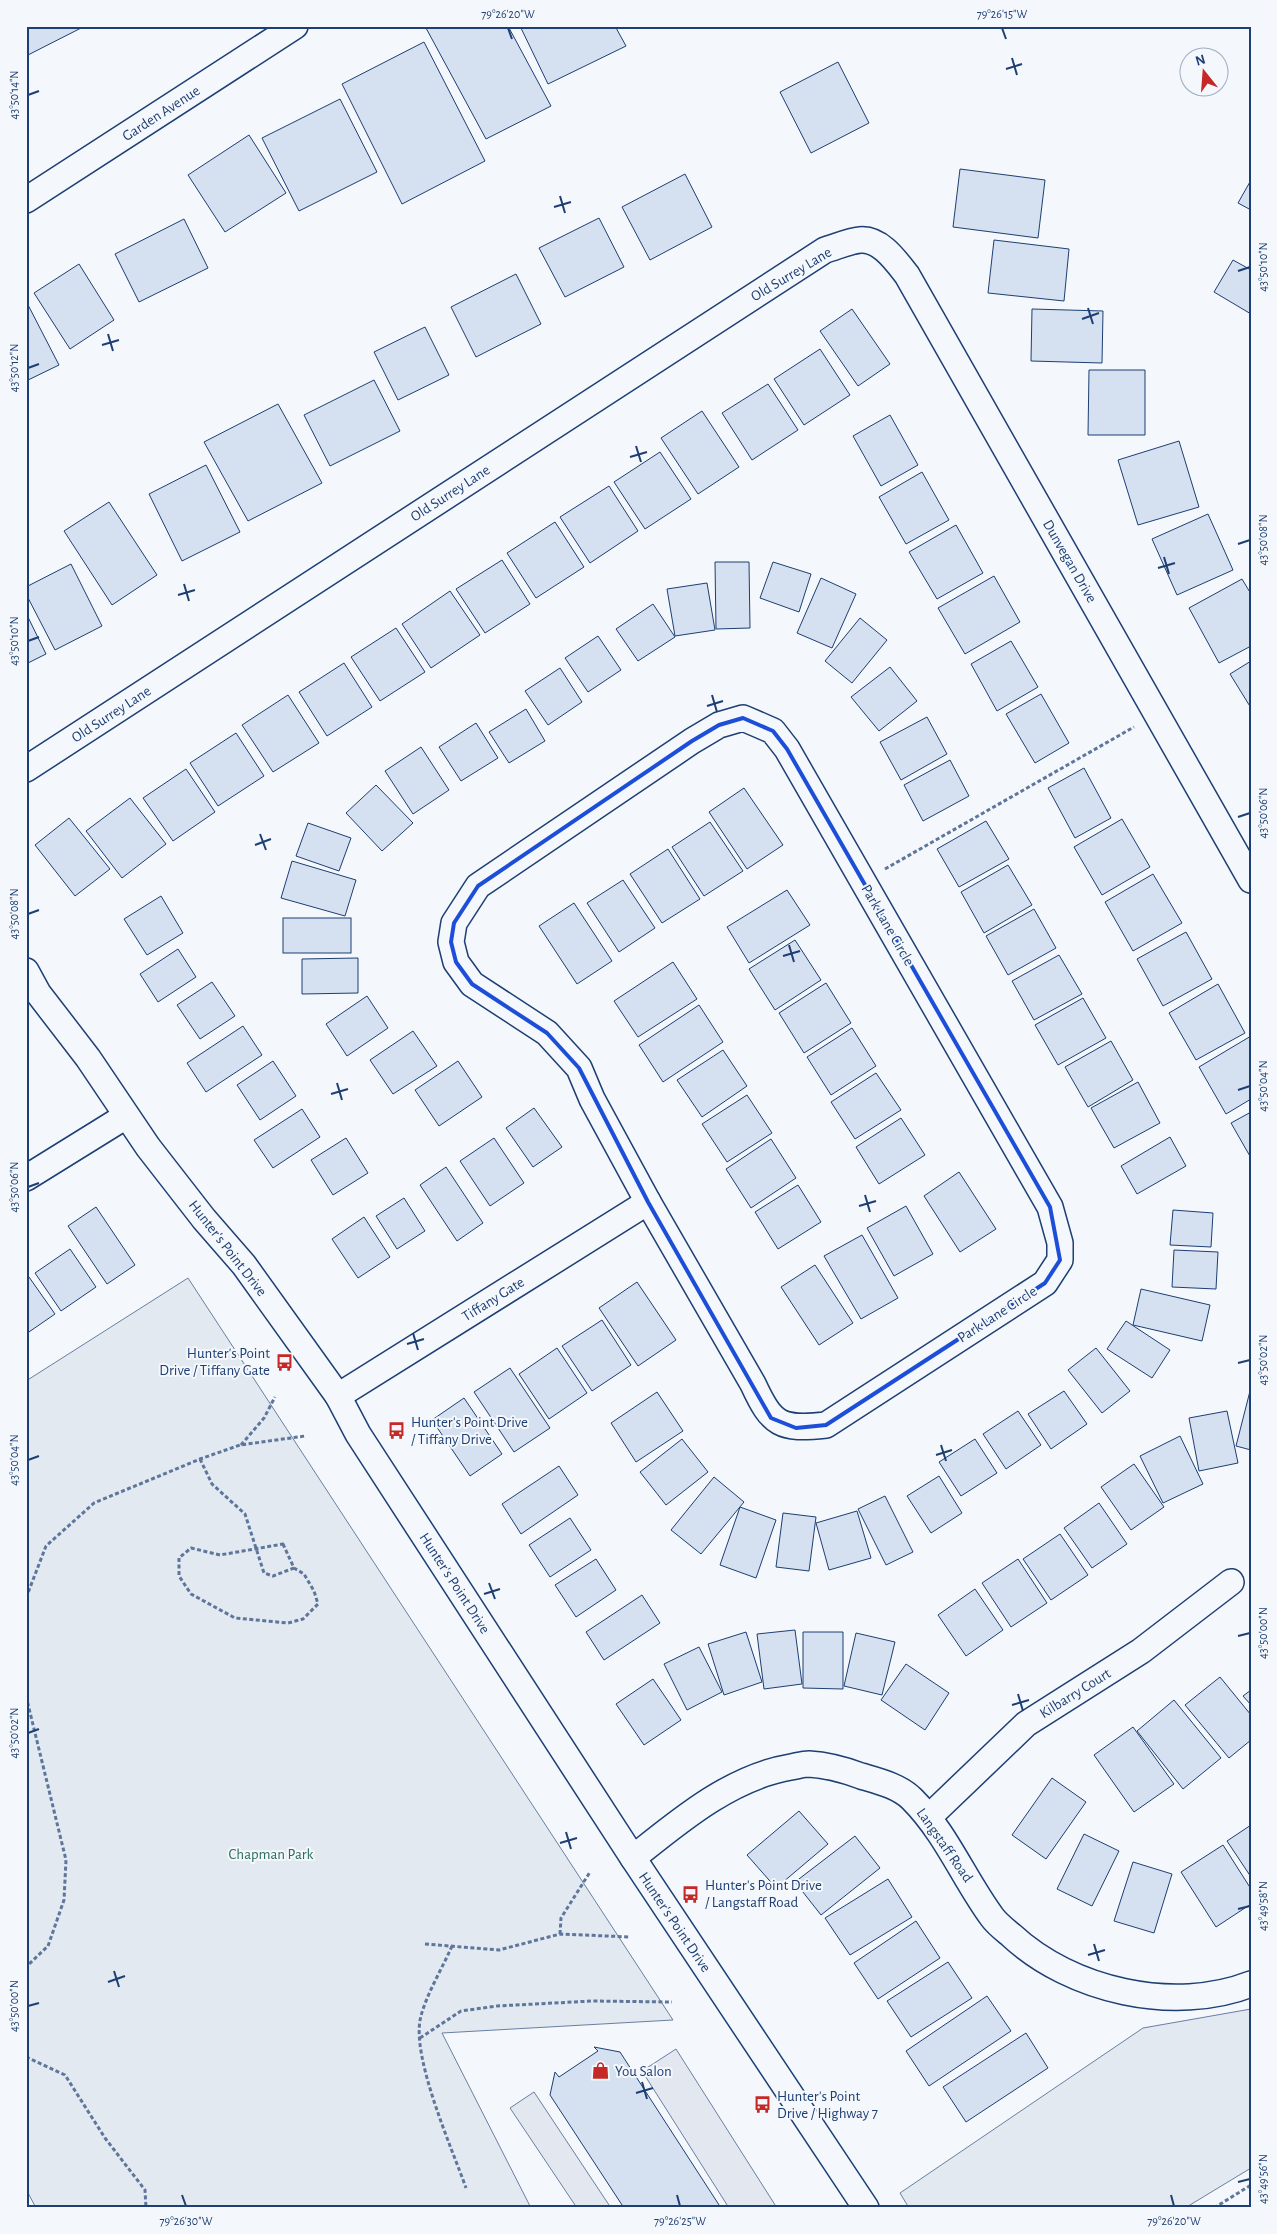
<svg xmlns="http://www.w3.org/2000/svg" width="1277" height="2234" font-family="'Alegreya Sans',sans-serif">
<style>
.green{fill:#e3e9f0;stroke:#687fa3}
.parking{fill:#e3e8f0;stroke:#687fa3}
.building{fill:#d5e0f0;stroke:#1d3f73}
.lines{fill:none;stroke-linecap:round;stroke-linejoin:round}
.street-casing{stroke:#1d3f73;stroke-width:28}
.path{stroke:#5e769c;stroke-width:3;stroke-dasharray:4 2.5;stroke-linecap:butt}
.street{stroke:#f4f7fb;stroke-width:25}
.marked{fill:none;stroke:#1d4ed8;stroke-width:4;stroke-linejoin:round}
.ticks{fill:none;stroke:#1d3f73;stroke-width:2}
.labels{text-anchor:middle;stroke-width:4;stroke-linejoin:round;paint-order:stroke}
.street-label{font-size:15px;fill:#1d3f73;stroke:#f4f7fb}
.poi-label{font-size:15px;fill:#1d3f73;stroke:#f4f7fb;text-anchor:start}
.park-label{font-size:15px;fill:#2c6c60;stroke:#f4f7fb}
.neatline{fill:none;stroke:#1d3f73;stroke-width:2}
.ticks-label{font-size:12px;text-anchor:middle;fill:#1d3f73}
</style>
<rect width="100%" height="100%" fill="#f4f7fb"/>
<g class="green">
<polygon points="188,1278 673,2020 442,2033 531,2208 36,2208 26,2189 26,1381"/>
<polygon points="1251,2009 1251,2168 1185,2208 909,2208 900,2193 1143,2028"/>
</g>
<g class="parking">
<polygon points="676,2049 777,2208 729,2208 642,2071"/>
<polygon points="534,2092 611,2208 577,2208 510,2108"/>
</g>
<g class="building">
<polygon points="26,26 85,26 26,56"/>
<polygon points="429,26 508,26 551,106 486,139 426,28"/>
<polygon points="520,26 615,26 626,46 548,84"/>
<polygon points="424,42 485,161 402,204 342,84"/>
<polygon points="838,62 869,123 811,153 780,92"/>
<polygon points="340,99 377,172 299,211 262,138"/>
<polygon points="249,135 286,193 225,232 188,175"/>
<polygon points="960,169 1045,180 1038,238 953,227"/>
<polygon points="685,174 712,227 650,260 622,207"/>
<polygon points="1251,180 1251,210 1238,203"/>
<polygon points="599,218 624,267 565,297 539,248"/>
<polygon points="184,219 208,268 139,302 115,254"/>
<polygon points="994,240 1069,249 1064,301 988,293"/>
<polygon points="1233,260 1251,270 1251,314 1214,292"/>
<polygon points="79,264 114,320 70,349 34,293"/>
<polygon points="516,274 541,324 476,357 451,307"/>
<polygon points="26,301 59,365 26,381"/>
<polygon points="852,309 890,364 858,386 820,331"/>
<polygon points="1032,309 1103,311 1102,363 1031,361"/>
<polygon points="425,327 449,375 398,400 374,352"/>
<polygon points="820,349 850,395 804,425 774,379"/>
<polygon points="1089,370 1145,370 1145,435 1088,435"/>
<polygon points="374,380 400,431 330,466 304,415"/>
<polygon points="768,384 798,430 752,460 722,413"/>
<polygon points="278,404 322,483 248,521 204,442"/>
<polygon points="702,411 739,467 698,494 661,438"/>
<polygon points="890,415 918,465 881,486 853,436"/>
<polygon points="1179,441 1199,507 1138,525 1118,460"/>
<polygon points="660,452 691,499 645,529 614,482"/>
<polygon points="206,465 240,532 182,561 149,494"/>
<polygon points="922,472 949,520 906,544 879,497"/>
<polygon points="609,486 638,531 590,563 560,517"/>
<polygon points="109,502 157,575 112,605 64,531"/>
<polygon points="1208,514 1233,570 1177,595 1152,539"/>
<polygon points="555,522 584,567 536,598 507,553"/>
<polygon points="956,525 983,573 937,599 909,552"/>
<polygon points="502,560 530,604 485,633 456,589"/>
<polygon points="715,562 749,562 750,628 716,629"/>
<polygon points="773,562 811,574 799,612 760,598"/>
<polygon points="71,564 102,626 55,650 26,594 26,587"/>
<polygon points="994,576 1020,622 965,654 938,608"/>
<polygon points="821,578 856,594 832,648 797,633"/>
<polygon points="1242,579 1251,594 1251,646 1219,663 1189,608"/>
<polygon points="707,583 715,630 675,636 667,589"/>
<polygon points="450,591 480,635 431,668 402,624"/>
<polygon points="653,604 675,637 638,661 616,629"/>
<polygon points="26,613 46,654 26,664"/>
<polygon points="860,618 887,640 852,683 825,661"/>
<polygon points="396,628 425,672 380,701 351,657"/>
<polygon points="598,636 621,670 588,692 565,658"/>
<polygon points="1011,641 1038,687 997,711 971,664"/>
<polygon points="1251,661 1251,708 1230,674"/>
<polygon points="344,663 372,707 327,736 299,692"/>
<polygon points="890,667 917,701 879,731 851,697"/>
<polygon points="560,668 582,702 548,725 525,691"/>
<polygon points="1041,694 1069,743 1035,763 1006,714"/>
<polygon points="288,695 319,743 273,772 242,725"/>
<polygon points="526,709 545,741 509,763 489,732"/>
<polygon points="927,717 947,754 901,780 880,742"/>
<polygon points="476,723 498,758 461,781 439,747"/>
<polygon points="236,733 264,776 218,806 190,763"/>
<polygon points="421,747 449,790 413,814 385,771"/>
<polygon points="950,760 969,796 923,821 904,785"/>
<polygon points="1084,768 1111,818 1075,838 1048,788"/>
<polygon points="186,769 215,812 173,841 143,798"/>
<polygon points="376,785 413,823 382,851 346,813"/>
<polygon points="744,788 783,845 747,869 709,812"/>
<polygon points="130,798 166,844 122,878 86,831"/>
<polygon points="69,818 110,869 75,896 35,845"/>
<polygon points="1122,819 1150,867 1102,895 1074,847"/>
<polygon points="986,821 1009,859 959,887 937,849"/>
<polygon points="710,822 743,871 704,896 672,847"/>
<polygon points="308,823 351,838 339,871 296,856"/>
<polygon points="668,849 700,899 662,923 630,874"/>
<polygon points="292,861 356,880 345,916 281,898"/>
<polygon points="1008,865 1032,905 984,933 961,892"/>
<polygon points="1153,874 1182,923 1133,951 1105,902"/>
<polygon points="623,880 655,928 619,952 587,903"/>
<polygon points="787,890 810,925 749,963 727,927"/>
<polygon points="161,896 183,933 147,955 124,919"/>
<polygon points="574,903 612,961 577,984 539,926"/>
<polygon points="1034,909 1056,948 1008,975 986,936"/>
<rect x="283" y="918" width="68" height="35"/>
<polygon points="1186,932 1212,979 1163,1006 1137,959"/>
<polygon points="795,940 821,980 775,1010 749,969"/>
<polygon points="178,949 196,977 158,1002 140,974"/>
<polygon points="1059,955 1082,994 1034,1020 1012,981"/>
<polygon points="358,958 358,993 302,994 302,959"/>
<polygon points="673,962 697,999 638,1037 614,1001"/>
<polygon points="212,982 235,1016 200,1039 177,1005"/>
<polygon points="826,983 851,1023 804,1053 779,1013"/>
<polygon points="1218,984 1245,1033 1196,1060 1169,1013"/>
<polygon points="367,996 388,1028 347,1056 326,1024"/>
<polygon points="1083,998 1106,1038 1058,1065 1035,1025"/>
<polygon points="699,1005 723,1042 663,1082 639,1045"/>
<polygon points="243,1026 262,1055 206,1092 187,1063"/>
<polygon points="852,1028 876,1066 831,1095 807,1057"/>
<polygon points="413,1031 437,1066 393,1094 370,1060"/>
<polygon points="1251,1036 1251,1099 1226,1114 1199,1067"/>
<polygon points="1111,1041 1133,1080 1088,1107 1065,1067"/>
<polygon points="723,1050 747,1086 702,1117 677,1080"/>
<polygon points="273,1061 296,1096 260,1120 237,1085"/>
<polygon points="458,1061 482,1097 439,1126 415,1090"/>
<polygon points="876,1073 901,1110 855,1139 831,1102"/>
<polygon points="1138,1082 1160,1123 1114,1148 1091,1108"/>
<polygon points="747,1095 772,1133 727,1162 702,1124"/>
<polygon points="534,1108 562,1147 533,1167 506,1128"/>
<polygon points="302,1109 320,1137 273,1168 254,1140"/>
<polygon points="1251,1112 1251,1158 1231,1123"/>
<polygon points="901,1118 925,1155 879,1184 856,1147"/>
<polygon points="1170,1137 1186,1166 1137,1194 1121,1166"/>
<polygon points="346,1138 368,1173 333,1195 311,1160"/>
<polygon points="494,1138 524,1183 490,1206 460,1161"/>
<polygon points="771,1139 796,1178 751,1208 726,1169"/>
<polygon points="446,1167 483,1223 457,1241 420,1185"/>
<polygon points="959,1172 996,1229 960,1252 924,1196"/>
<polygon points="798,1185 821,1222 778,1249 755,1212"/>
<polygon points="404,1198 425,1231 397,1249 376,1216"/>
<polygon points="906,1206 933,1254 894,1276 867,1228"/>
<polygon points="96,1207 135,1265 107,1284 68,1226"/>
<polygon points="1173,1210 1213,1213 1211,1247 1170,1245"/>
<polygon points="364,1217 390,1257 358,1278 332,1239"/>
<polygon points="862,1235 898,1298 861,1319 824,1256"/>
<polygon points="70,1249 96,1287 61,1311 35,1273"/>
<polygon points="1174,1250 1218,1252 1216,1289 1172,1287"/>
<polygon points="815,1265 853,1323 819,1345 781,1287"/>
<polygon points="29,1277 55,1314 26,1334 26,1278"/>
<polygon points="637,1282 676,1340 638,1366 599,1308"/>
<polygon points="1141,1289 1210,1305 1202,1341 1133,1325"/>
<polygon points="602,1320 631,1365 592,1391 562,1346"/>
<polygon points="1126,1321 1170,1350 1152,1378 1107,1349"/>
<polygon points="557,1348 587,1393 549,1419 519,1374"/>
<polygon points="1096,1348 1130,1391 1102,1413 1068,1370"/>
<polygon points="510,1368 550,1428 514,1452 474,1392"/>
<polygon points="1064,1391 1087,1424 1051,1449 1028,1414"/>
<polygon points="1250,1391 1251,1392 1251,1450 1236,1446"/>
<polygon points="657,1392 683,1431 636,1462 611,1423"/>
<polygon points="464,1398 502,1454 470,1476 432,1420"/>
<polygon points="1018,1411 1041,1445 1006,1469 983,1434"/>
<polygon points="1227,1411 1238,1463 1199,1471 1189,1418"/>
<polygon points="1180,1436 1203,1484 1163,1503 1140,1456"/>
<polygon points="682,1439 708,1472 666,1505 640,1472"/>
<polygon points="975,1439 997,1473 961,1496 939,1462"/>
<polygon points="1134,1464 1164,1507 1131,1530 1101,1487"/>
<polygon points="559,1466 578,1495 521,1534 502,1504"/>
<polygon points="939,1476 962,1513 931,1533 907,1496"/>
<polygon points="714,1477 744,1502 701,1554 671,1530"/>
<polygon points="885,1496 913,1552 886,1565 858,1509"/>
<polygon points="1099,1503 1127,1544 1092,1568 1064,1528"/>
<polygon points="740,1507 776,1520 756,1578 720,1565"/>
<polygon points="857,1511 871,1558 829,1570 816,1523"/>
<polygon points="783,1513 816,1517 809,1571 776,1567"/>
<polygon points="570,1518 591,1550 550,1577 529,1545"/>
<polygon points="1060,1534 1088,1575 1051,1600 1023,1559"/>
<polygon points="596,1559 616,1590 576,1617 555,1585"/>
<polygon points="1018,1559 1047,1603 1011,1627 982,1583"/>
<polygon points="975,1589 1003,1630 966,1656 938,1615"/>
<polygon points="642,1595 660,1623 604,1660 586,1632"/>
<polygon points="795,1630 802,1684 764,1689 757,1634"/>
<polygon points="746,1632 762,1682 724,1695 708,1644"/>
<polygon points="803,1632 843,1632 843,1689 803,1688"/>
<polygon points="856,1633 895,1642 882,1695 844,1686"/>
<polygon points="699,1647 722,1692 687,1710 664,1664"/>
<polygon points="906,1664 949,1693 925,1730 881,1700"/>
<polygon points="1220,1677 1251,1715 1251,1740 1229,1758 1185,1705"/>
<polygon points="653,1679 681,1720 644,1745 616,1704"/>
<polygon points="1251,1690 1251,1705 1243,1696"/>
<polygon points="1174,1700 1221,1758 1183,1789 1137,1731"/>
<polygon points="1133,1727 1174,1784 1134,1812 1094,1755"/>
<polygon points="1052,1778 1086,1802 1046,1859 1012,1835"/>
<polygon points="799,1811 828,1844 776,1888 747,1855"/>
<polygon points="1251,1825 1251,1877 1227,1841"/>
<polygon points="1084,1834 1119,1851 1092,1906 1057,1889"/>
<polygon points="855,1836 880,1868 821,1915 795,1882"/>
<polygon points="1223,1845 1251,1889 1251,1904 1216,1927 1181,1872"/>
<polygon points="1133,1862 1172,1874 1154,1933 1114,1921"/>
<polygon points="888,1879 912,1917 850,1955 825,1918"/>
<polygon points="916,1921 940,1958 878,1999 854,1963"/>
<polygon points="948,1962 972,1998 911,2037 887,2001"/>
<polygon points="987,1996 1011,2031 929,2086 906,2051"/>
<polygon points="1026,2033 1048,2068 966,2122 943,2087"/>
<polygon points="594,2047 620,2052 721,2208 624,2208 550,2095 555,2072 559,2077 598,2051"/>
</g>
<g class="lines">
<defs>
<g id="street">
<polyline points="26,200 295,26"/>
<path d="M743,718L773,731L787,749L1050,1207L1060,1243V1260L1045,1283L826,1425C780,1430 772,1425 753,1384L648,1202L592,1099L579,1068L547,1033L472,984L456,962L451,942L454,923L478,886L692,741L719,725Z"/>
<path d="M26,769L825,250C836,247 849,241 860,240C880,238 896,261 907,275L1251,880"/>
<polyline points="26,971 38,993 88,1058 148,1147 204,1219 244,1265 338,1396 358,1434 633,1858 866,2208"/>
<polyline points="26,1178 126,1116"/>
<polyline points="338,1396 648,1202"/>
<polyline points="929,1817 1026,1724 1141,1651 1231,1582"/>
<path d="M633,1858C679,1821 731,1777 791,1767C797,1766 803,1764 809,1764C827,1765 845,1770 861,1776C878,1781 899,1786 912,1799C946,1833 964,1879 992,1917C997,1924 1005,1930 1011,1935C1071,1991 1174,2014 1251,1984"/>
</g>
</defs>
<use href="#street" class="street-casing"/>
<g class="path">
<polyline points="885,869 1134,727"/>
<polyline points="241,1445 264,1418 275,1397"/>
<polyline points="200,1459 212,1484 245,1514 264,1573 273,1576 294,1568"/>
<polygon points="283,1544 294,1568 304,1574 314,1591 318,1604 303,1619 288,1623 235,1618 191,1594 179,1576 179,1558 191,1548 220,1555"/>
<polyline points="26,1598 46,1546 94,1503 200,1459 240,1445 305,1436"/>
<polyline points="26,1696 66,1860 64,1900 48,1946 26,1967"/>
<polyline points="560,1934 561,1918 590,1872"/>
<polyline points="425,1944 499,1950 560,1934 630,1937"/>
<path d="M452,1946C442,1969 427,1993 421,2016C410,2055 452,2148 466,2188"/>
<polyline points="420,2038 461,2011 497,2006 592,2001 672,2002"/>
<polyline points="26,2057 65,2075 105,2138 145,2190 146,2208"/>
<polyline points="1214,2208 1251,2185"/>
</g>
<use href="#street" class="street"/>
</g>
<path class="marked" d="M743,718L773,731L787,749L1050,1207L1060,1260L1045,1283L826,1425L796,1428L771,1418L648,1202L579,1068L547,1033L472,984L456,962L451,942L454,923L478,886L692,741L719,725Z"/>
<path class="ticks" d="M508,28L512,39M1002,28L1006,39M1012,58L1017,75M1006,69L1022,64M28,95L39,91M560,196L565,213M554,207L571,202M1238,271L1250,267M1088,308L1093,324M1082,319L1099,313M108,334L113,351M102,345L119,340M28,368L39,364M636,446L641,462M630,457L647,452M1238,544L1250,540M1164,557L1169,574M1158,568L1175,563M184,584L189,601M178,595L195,590M28,641L39,637M712,695L717,712M707,706L723,701M1238,817L1250,813M260,834L266,850M255,845L271,839M28,914L39,910M789,945L794,962M783,956L800,951M337,1083L342,1100M1238,1090L1250,1086M331,1094L348,1089M28,1187L39,1183M865,1195L870,1212M859,1206L876,1201M413,1333L418,1350M407,1344L424,1339M1238,1363L1250,1360M941,1445L946,1461M936,1455L952,1450M28,1460L39,1456M489,1583L495,1599M484,1594L500,1589M1238,1636L1250,1633M1018,1694L1023,1711M1012,1705L1029,1700M28,1733L39,1729M566,1832L571,1849M560,1843L577,1838M1238,1909L1250,1906M1094,1944L1099,1961M1088,1955L1105,1950M114,1971L119,1987M108,1982L125,1976M28,2006L39,2003M642,2082L647,2099M636,2093L653,2088M1238,2182L1250,2179M182,2195L186,2206M677,2195L680,2206M1171,2195L1174,2206"/>
<defs>
<symbol id="bus-bare" viewBox="-9 -9 18 18"><path d="M-5-6H5V4H4V6H2V4H-2V6H-4V4H-5ZM-3.5-4V0h7V-4ZM-3.5 1.2v1.5H-2V1.2ZM2 1.2v1.5H3.5V1.2Z" fill="#c62828" stroke="#f4f7fb" stroke-width="2.5" paint-order="stroke"/></symbol>
<symbol id="shop-bare" viewBox="-9 -9 18 18"><path d="M-5-2.5h2.3a2.7 3.5 0 0 1 5.4 0H5L5.5 6h-11ZM-1.5-2.5h3a1.5 2.3 0 0 0-3 0Z" fill="#c62828" stroke="#f4f7fb" stroke-width="2.5" paint-order="stroke"/></symbol>
</defs>
<g fill-rule="evenodd">
<use href="#bus-bare" x="272" y="1350" width="25" height="25"/>
<use href="#bus-bare" x="384" y="1418" width="25" height="25"/>
<use href="#bus-bare" x="678" y="1882" width="25" height="25"/>
<use href="#shop-bare" x="588" y="2058" width="25" height="25"/>
<use href="#bus-bare" x="750" y="2092" width="25" height="25"/>
</g>
<g class="labels">
<g class="street-label">
<text transform="translate(161 113) rotate(-33)" y="5">Garden Avenue</text>
<text transform="translate(791 274) rotate(-31)" y="5">Old Surrey Lane</text>
<text transform="translate(450 493) rotate(-33)" y="5">Old Surrey Lane</text>
<text transform="translate(1070 561) rotate(60)" y="5">Dunvegan Drive</text>
<text transform="translate(111 714) rotate(-33)" y="5">Old Surrey Lane</text>
<text transform="translate(888 925) rotate(60)" y="5">Park Lane Circle</text>
<text transform="translate(228 1248) rotate(52)" y="5">Hunter's Point Drive</text>
<text transform="translate(493 1299) rotate(-32)" y="5">Tiffany Gate</text>
<text transform="translate(997 1314) rotate(-33)" y="5">Park Lane Circle</text>
<text transform="translate(455 1583) rotate(57)" y="5">Hunter's Point Drive</text>
<text transform="translate(1075 1693) rotate(-32)" y="5">Kilbarry Court</text>
<text transform="translate(945 1845) rotate(55)" y="5">Langstaff Road</text>
<text transform="translate(675 1922) rotate(56)" y="5">Hunter's Point Drive</text>
</g>
<g class="poi-label">
<text x="270" y="1358" text-anchor="end">Hunter's Point<tspan x="270" dy="17">Drive / Tiffany Gate</tspan></text>
<text x="411" y="1427">Hunter's Point Drive<tspan x="411" dy="17">/ Tiffany Drive</tspan></text>
<text x="705" y="1890">Hunter's Point Drive<tspan x="705" dy="17">/ Langstaff Road</tspan></text>
<text x="615" y="2076">You Salon</text>
<text x="777" y="2101">Hunter's Point<tspan x="777" dy="17">Drive / Highway 7</tspan></text>
</g>
<g class="park-label">
<text x="271" y="1859">Chapman Park</text>
</g>
</g>
<rect width="1277" height="2234" fill="none" stroke="#f4f7fb" stroke-width="55"/>
<g transform="translate(1204 72) rotate(343)"><circle r="24" fill="#f4f7fb" stroke="#9eadc5"/>
<path d="M0-4L9 19L0 12L-9 19Z" fill="#c62828"/>
<text y="-8" font-size="14" font-weight="bold" text-anchor="middle" fill="#1d3f73">N</text>
</g>
<rect x="28" y="28" width="1222" height="2178" class="neatline"/>
<g class="ticks-label">
<text x="508" y="18">79°26'20"W</text>
<text x="1002" y="18">79°26'15"W</text>
<text transform="translate(14 95) rotate(-90)" y="4">43°50'14"N</text>
<text transform="translate(1263 267) rotate(-90)" y="4">43°50'10"N</text>
<text transform="translate(14 368) rotate(-90)" y="4">43°50'12"N</text>
<text transform="translate(1263 540) rotate(-90)" y="4">43°50'08"N</text>
<text transform="translate(14 641) rotate(-90)" y="4">43°50'10"N</text>
<text transform="translate(1263 813) rotate(-90)" y="4">43°50'06"N</text>
<text transform="translate(14 914) rotate(-90)" y="4">43°50'08"N</text>
<text transform="translate(1263 1086) rotate(-90)" y="4">43°50'04"N</text>
<text transform="translate(14 1187) rotate(-90)" y="4">43°50'06"N</text>
<text transform="translate(1263 1360) rotate(-90)" y="4">43°50'02"N</text>
<text transform="translate(14 1460) rotate(-90)" y="4">43°50'04"N</text>
<text transform="translate(1263 1633) rotate(-90)" y="4">43°50'00"N</text>
<text transform="translate(14 1733) rotate(-90)" y="4">43°50'02"N</text>
<text transform="translate(1263 1906) rotate(-90)" y="4">43°49'58"N</text>
<text transform="translate(14 2006) rotate(-90)" y="4">43°50'00"N</text>
<text transform="translate(1263 2179) rotate(-90)" y="4">43°49'56"N</text>
<text x="186" y="2225">79°26'30"W</text>
<text x="680" y="2225">79°26'25"W</text>
<text x="1174" y="2225">79°26'20"W</text>
</g>
</svg>
